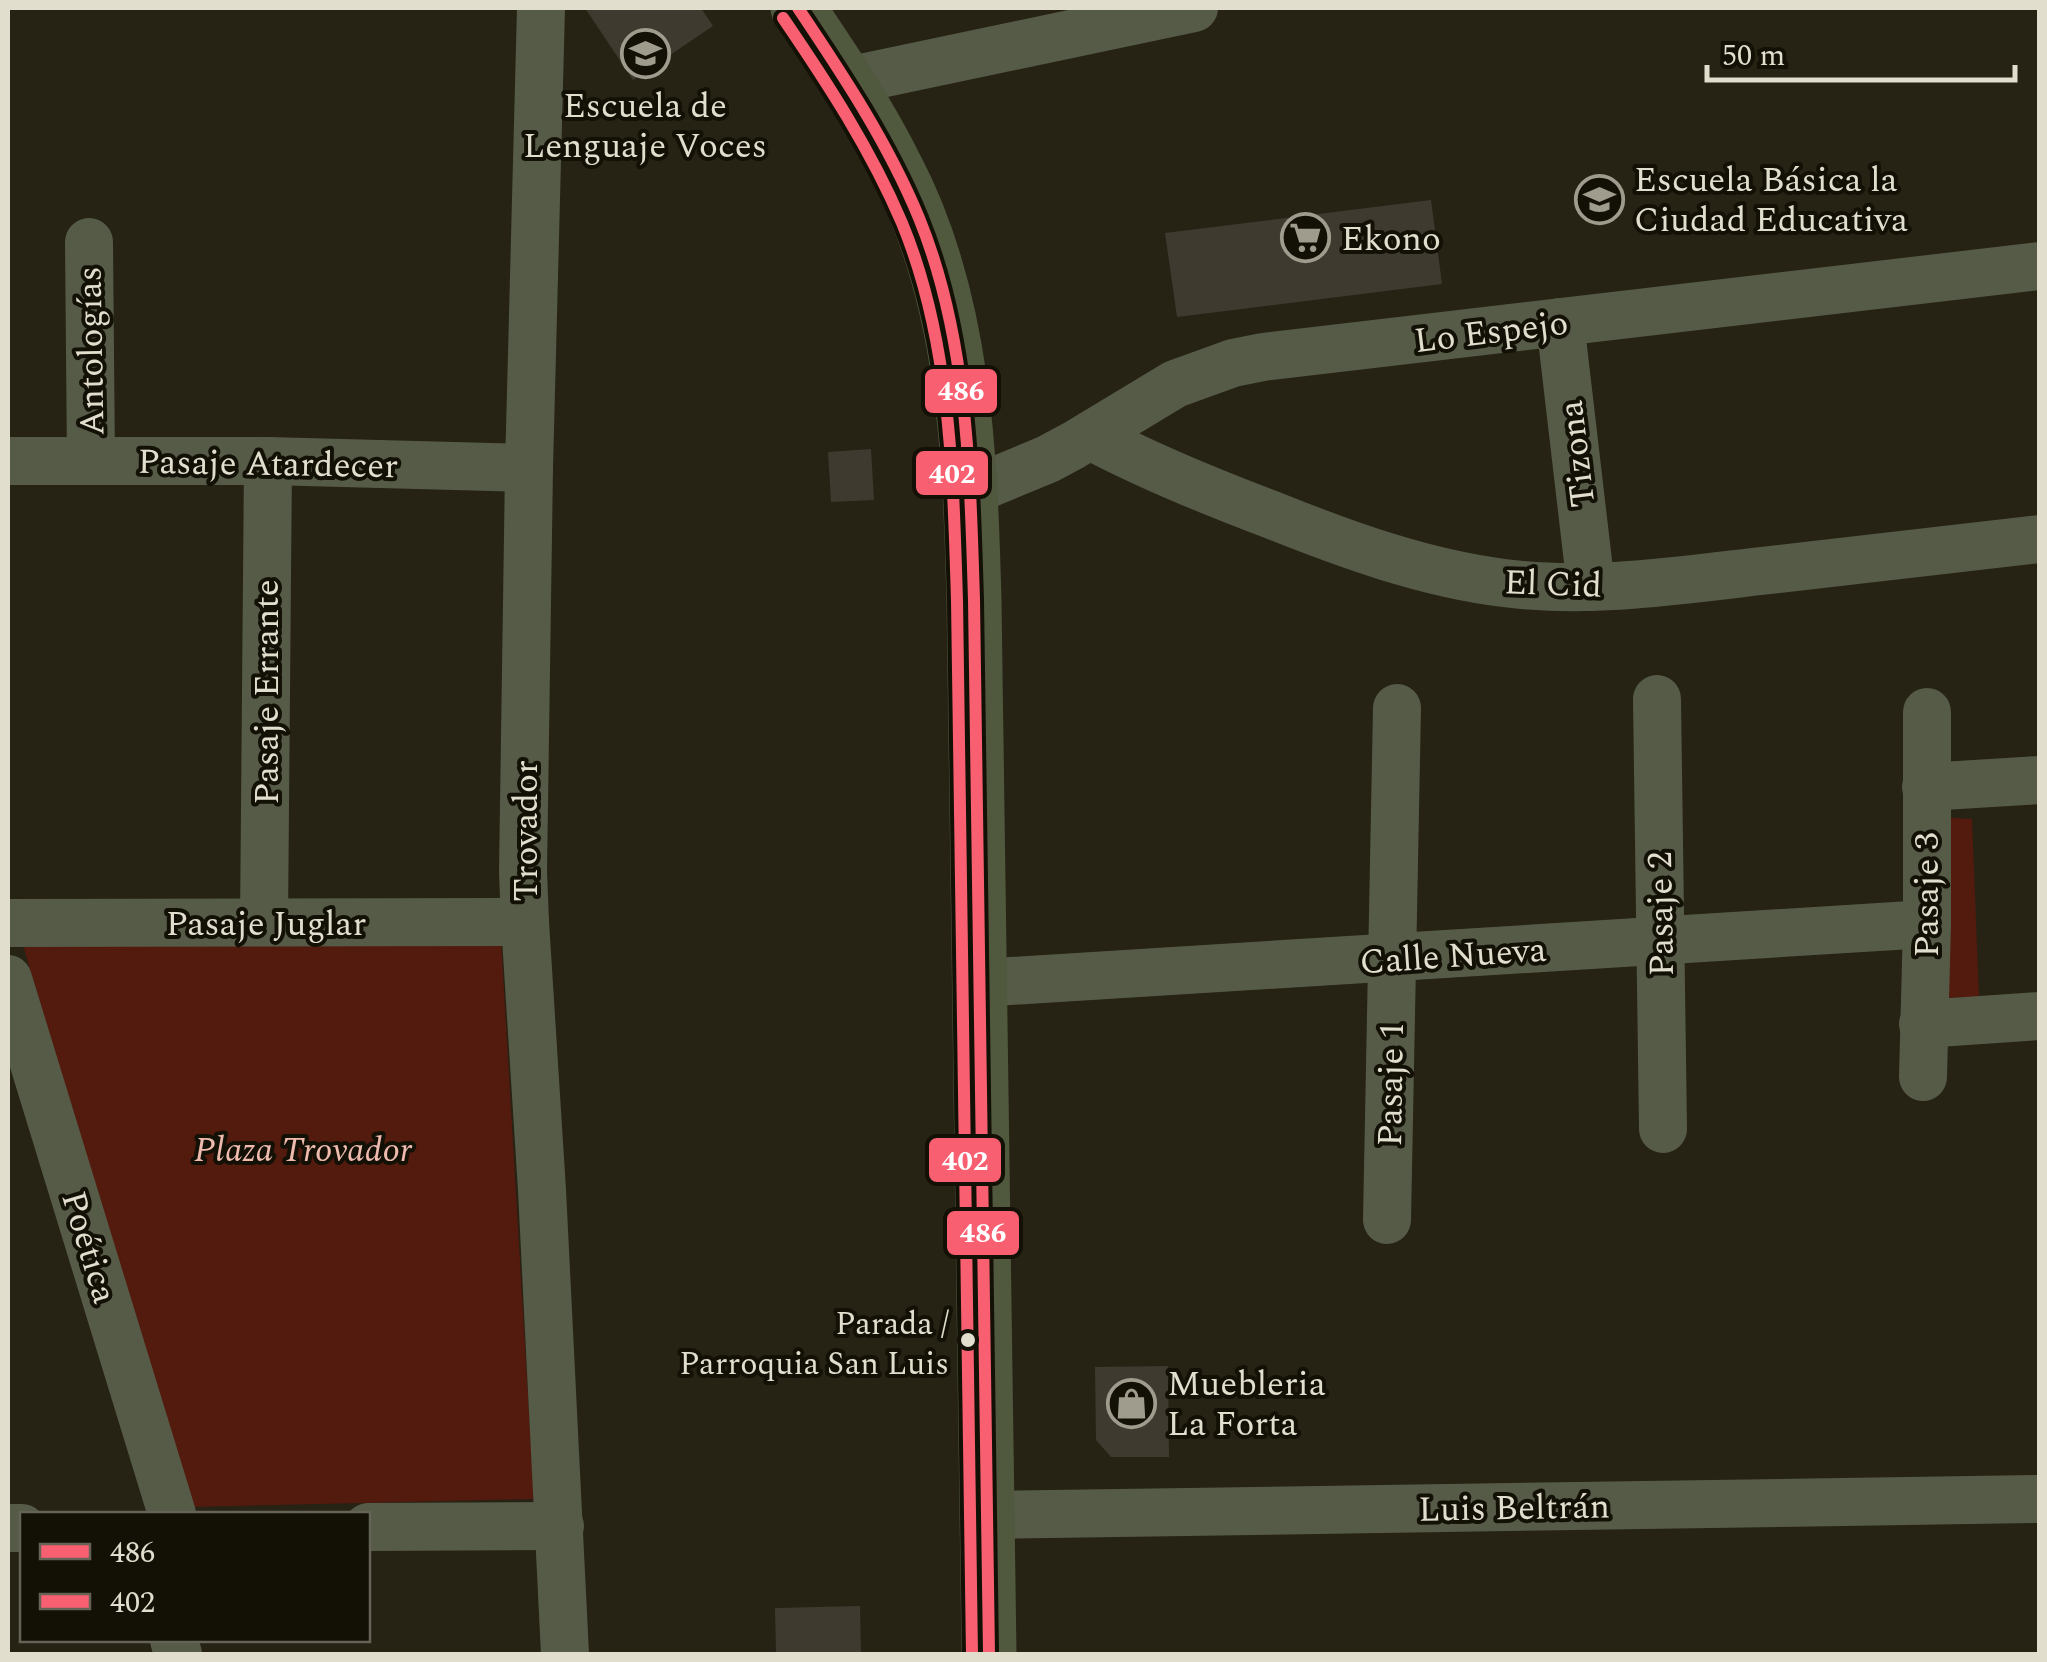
<svg xmlns="http://www.w3.org/2000/svg" width="2047" height="1662" font-family="Spectral,serif">
<style>
.green{fill:#531a0e}
.building{fill:#3f3a2f}
.lines{fill:none;stroke-linecap:round;stroke-linejoin:round}
.street{stroke:#565b48;stroke-width:48}
.primary{stroke:#50583d;stroke-width:55}
.bus-1-casing{stroke:#131006;stroke-width:20}
.bus-2-casing{stroke:#131006;stroke-width:20}
.bus-1{stroke:#f86071;stroke-width:12}
.bus-2{stroke:#f86071;stroke-width:12}
.bus-dot{fill:#e1dece;stroke:#131006;stroke-width:4}
.labels{text-anchor:middle;stroke-width:8;stroke-linejoin:round;paint-order:stroke}
.bus-label{font-size:32px;fill:#e1dece;stroke:#131006;text-anchor:end}
.poi-label{font-size:35px;fill:#e1dece;stroke:#131006;text-anchor:start}
.street-label{font-size:35px;fill:#e1dece;stroke:#131006}
.park-label{font-size:35px;font-style:italic;fill:#f0bbaf;stroke:#131006}
.line-badge{stroke:#131006;stroke-width:4}
.badge-label{font-size:28px;text-anchor:middle;font-weight:bold;fill:#fff}
</style>
<rect width="100%" height="100%" fill="#262214"/>
<g class="green">
<polygon points="1941,817 1972,819 1979,997 1945,998"/>
<polygon points="20,935 501,939 534,1499 189,1507"/>
</g>
<g class="building">
<polygon points="585,8 701,8 713,26 633,80"/>
<polygon points="1431,200 1442,284 1177,317 1165,233"/>
<polygon points="871,449 874,500 831,502 828,452"/>
<polygon points="1168,1366 1169,1457 1111,1457 1096,1440 1095,1367"/>
<polygon points="860,1606 861,1654 776,1654 775,1608"/>
</g>
<g class="lines">
<g class="street">
<polyline points="541,8 529,468 523,872 525,922 542,1190 565,1654"/>
<polyline points="847,81 1194,8"/>
<polyline points="89,242 91,461"/>
<polyline points="1560,322 1591,587"/>
<path d="M1091,436C1149,467 1211,492 1272,515C1347,545 1424,573 1504,583C1589,594 1676,581 1761,571C1854,560 1947,549 2040,539"/>
<polyline points="8,461 268,461 529,468"/>
<polyline points="971,491 1048,459 1074,445 1175,384 1233,363 1263,357 2040,266"/>
<polyline points="1657,699 1663,1129"/>
<polyline points="1926,787 2040,780"/>
<polyline points="264,922 268,461"/>
<polyline points="8,923 525,922"/>
<polyline points="8,979 172,1514"/>
<polyline points="979,983 1927,924"/>
<polyline points="1923,1024 2040,1016"/>
<polyline points="1923,1077 1927,924 1927,712"/>
<polyline points="1387,1220 1397,708"/>
<polyline points="988,1515 2040,1499"/>
<polyline points="368,1527 560,1526"/>
<polyline points="8,1528 22,1528"/>
<polyline points="174,1640 178,1654"/>
</g>
<path class="primary" d="M798,8C833,60 869,113 897,170C965,301 970,456 974,600L989,1654"/>
<defs>
<path id="bus-1" d="M798,8C843,75 888,143 919,218C968,338 970,473 974,600L989,1654"/>
<path id="bus-2" d="M783,18C828,84 871,150 902,223C951,341 953,475 957,600L972,1654"/>
</defs>
<use href="#bus-1" class="bus-1-casing"/>
<use href="#bus-2" class="bus-2-casing"/>
<use href="#bus-1" class="bus-1"/>
<use href="#bus-2" class="bus-2"/>
</g>
<defs>
<symbol id="school-ring" viewBox="-11 -11 22 22"><circle r="9.5" fill="#131006" stroke="#a09c8d" stroke-width="1.5"/><path d="M0-5L7-2L0 1L-7-2ZM-4 1L0 2.5L4 1V4Q0 6-4 4Z" fill="#a09c8d"/></symbol>
<symbol id="supermarket-ring" viewBox="-11 -11 22 22"><circle r="9.5" fill="#131006" stroke="#a09c8d" stroke-width="1.5"/><path d="M-6-5.5h2.5l.6 2H6L4.5 2H-2.5L-4.4-4H-6ZM-1.5 3.2a1.3 1.3 0 1 0 .1 0ZM3 3.2a1.3 1.3 0 1 0 .1 0Z" fill="#a09c8d"/></symbol>
<symbol id="shop-ring" viewBox="-11 -11 22 22"><circle r="9.5" fill="#131006" stroke="#a09c8d" stroke-width="1.5"/><path d="M-5-2.5h2.3a2.7 3.5 0 0 1 5.4 0H5L5.5 6h-11ZM-1.5-2.5h3a1.5 2.3 0 0 0-3 0Z" fill="#a09c8d"/></symbol>
</defs>
<g fill-rule="evenodd">
<use href="#school-ring" x="618" y="26" width="55" height="55"/>
<use href="#school-ring" x="1572" y="172" width="55" height="55"/>
<use href="#supermarket-ring" x="1278" y="210" width="55" height="55"/>
<use href="#shop-ring" x="1104" y="1376" width="55" height="55"/>
</g>
<circle class="bus-dot" cx="968" cy="1340" r="9"/>
<g class="labels">
<g class="bus-label">
<text x="949" y="1334">Parada /<tspan x="949" dy="40">Parroquia San Luis</tspan></text>
</g>
<g class="poi-label">
<text x="645" y="117" text-anchor="middle">Escuela de<tspan x="645" dy="40">Lenguaje Voces</tspan></text>
<text x="1634" y="191">Escuela Básica la<tspan x="1634" dy="40">Ciudad Educativa</tspan></text>
<text x="1341" y="250">Ekono</text>
<text x="1167" y="1395">Muebleria<tspan x="1167" dy="40">La Forta</tspan></text>
</g>
<g class="street-label">
<text transform="translate(1491 331) rotate(-7)" y="12">Lo Espejo</text>
<text transform="translate(90 351) rotate(-91)" y="12">Antologías</text>
<text transform="translate(1576 454) rotate(-97)" y="12">Tizona</text>
<text transform="translate(268 463) rotate(1)" y="12">Pasaje Atardecer</text>
<text transform="translate(1553 583) rotate(2)" y="12">El Cid</text>
<text transform="translate(266 692) rotate(-90)" y="12">Pasaje Errante</text>
<text transform="translate(525 831) rotate(-90)" y="12">Trovador</text>
<text transform="translate(1926 895) rotate(-90)" y="12">Pasaje 3</text>
<text transform="translate(1660 914) rotate(-91)" y="12">Pasaje 2</text>
<text x="266" y="935">Pasaje Juglar</text>
<text transform="translate(1453 955) rotate(-4)" y="12">Calle Nueva</text>
<text transform="translate(1390 1084) rotate(-89)" y="12">Pasaje 1</text>
<text transform="translate(90 1247) rotate(73)" y="12">Poética</text>
<text transform="translate(1514 1507) rotate(-1)" y="12">Luis Beltrán</text>
</g>
<g class="park-label">
<text x="303" y="1161">Plaza Trovador</text>
</g>
</g>
<g class="line-badge">
<rect x="923" y="367" width="76" height="48" rx="10" fill="#f86071"/>
<rect x="914" y="449" width="76" height="48" rx="10" fill="#f86071"/>
<rect x="927" y="1136" width="76" height="48" rx="10" fill="#f86071"/>
<rect x="945" y="1209" width="76" height="48" rx="10" fill="#f86071"/>
</g>
<g class="badge-label">
<text x="961" y="400">486</text>
<text x="952" y="483">402</text>
<text x="965" y="1170">402</text>
<text x="983" y="1242">486</text>
</g>
<rect width="2047" height="1662" fill="none" stroke="#e1dece" stroke-width="20"/>
<rect x="20" y="1512" width="350" height="130" fill="#131006" stroke="#656256" stroke-width="2.5"/>
<rect x="40" y="1544" width="50" height="15" fill="#f86071" stroke="#656256" stroke-width="2.5"/>
<text x="110" y="1562" font-size="30" fill="#e1dece">486</text>
<rect x="40" y="1594" width="50" height="15" fill="#f86071" stroke="#656256" stroke-width="2.5"/>
<text x="110" y="1612" font-size="30" fill="#e1dece">402</text>
<path d="M1707 65v15h308v-15" fill="none" stroke="#e1dece" stroke-width="5"/>
<text x="1722" y="65" font-size="30" fill="#e1dece" stroke="#131006" stroke-width="8" paint-order="stroke">50 m</text>
</svg>
